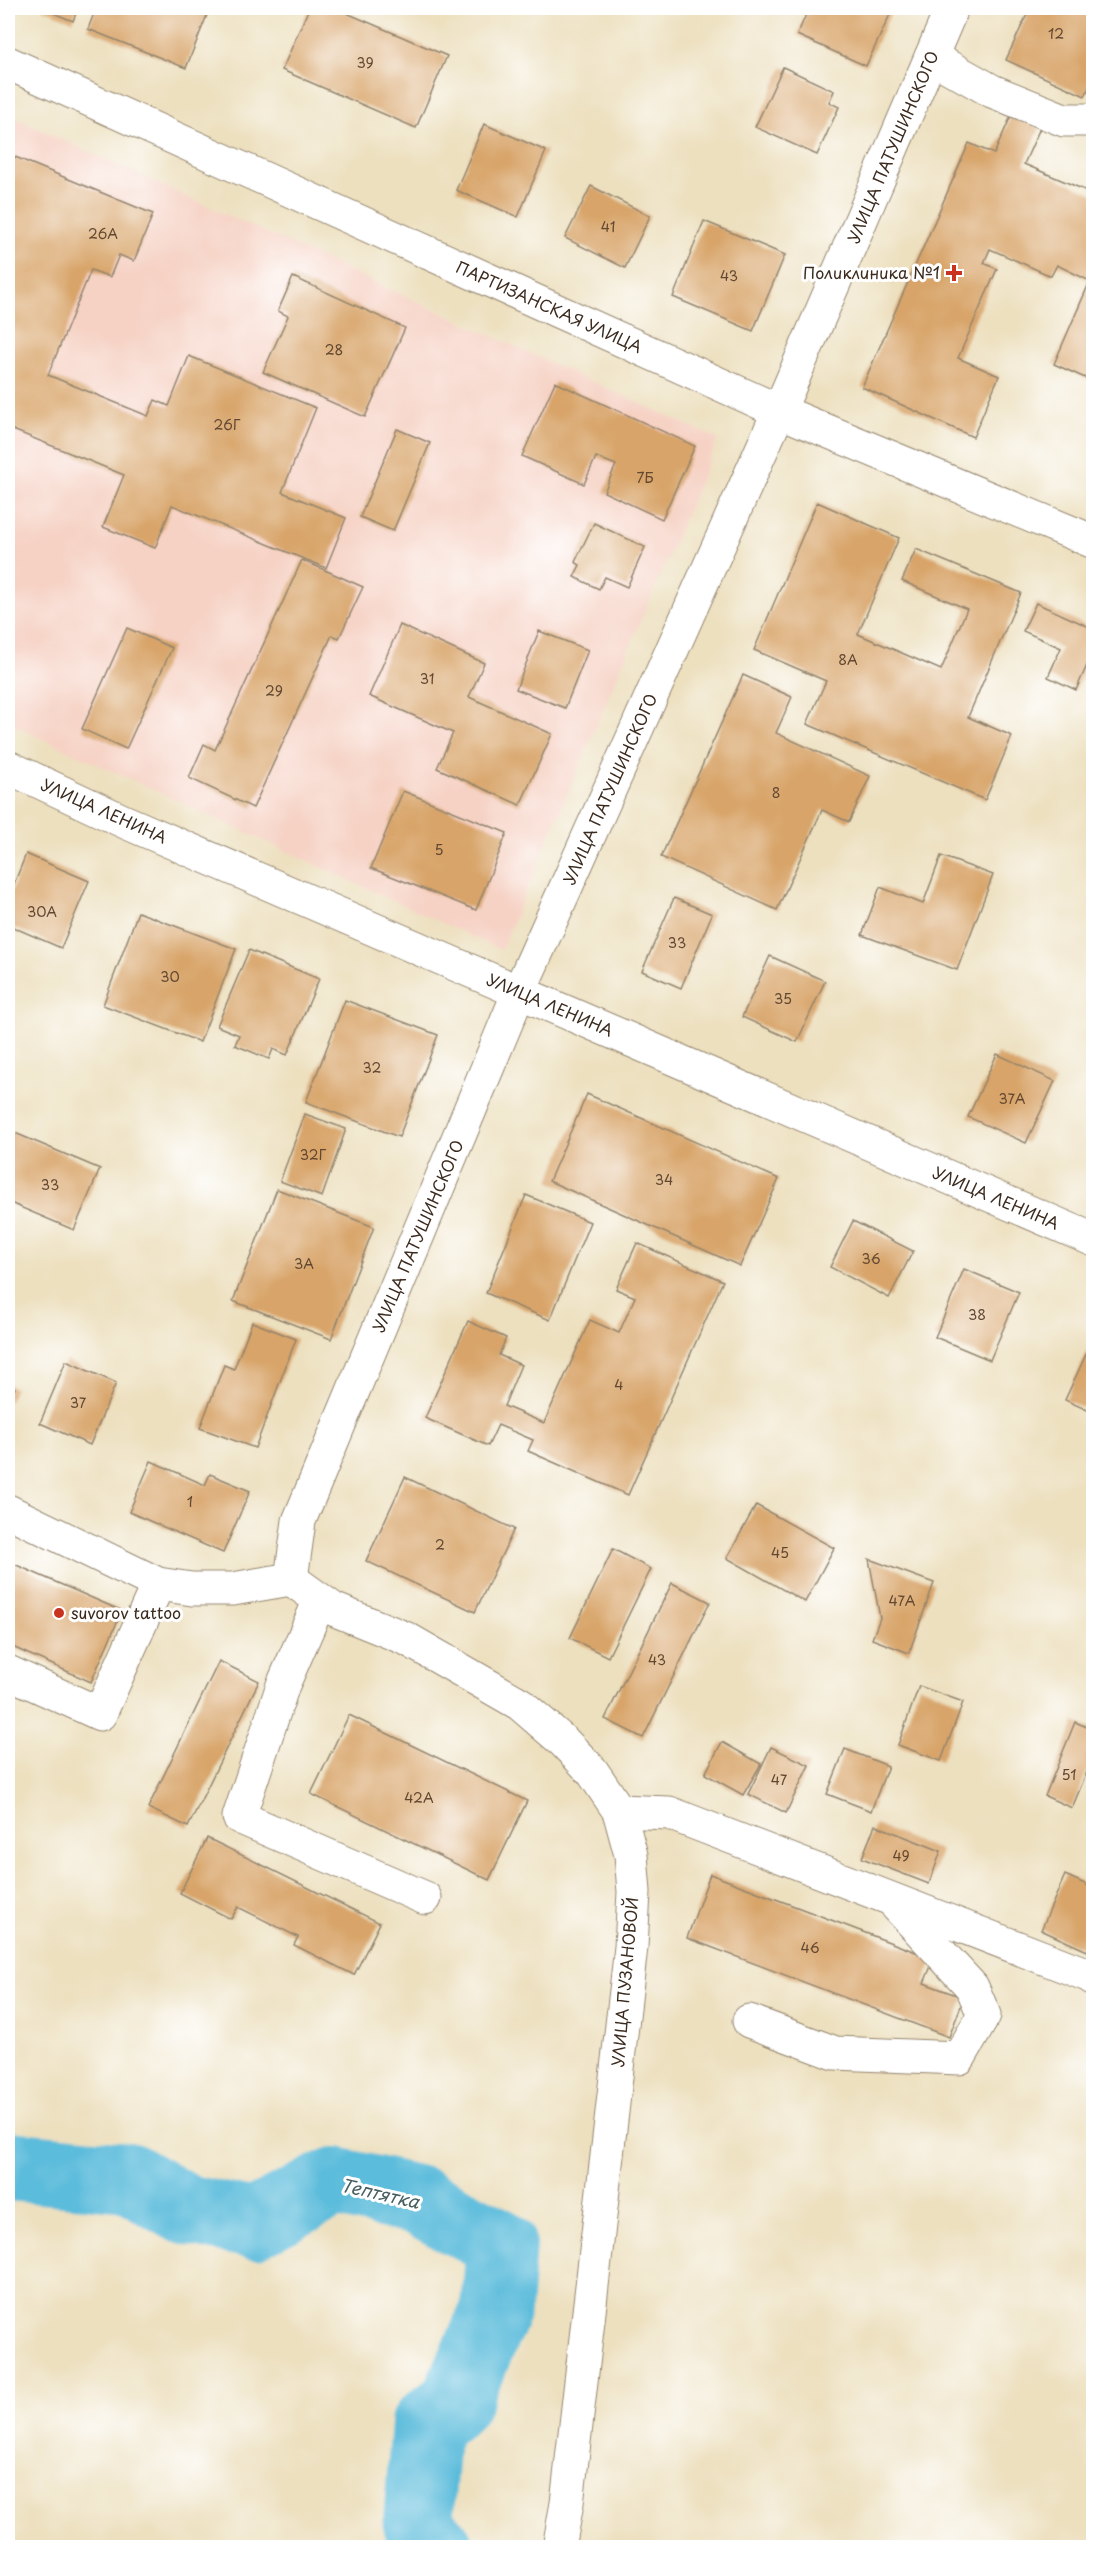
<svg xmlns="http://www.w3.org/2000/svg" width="1101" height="2555" font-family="'Playpen Sans',sans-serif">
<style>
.built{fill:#f6d2c4}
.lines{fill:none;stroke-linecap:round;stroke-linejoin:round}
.river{stroke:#5cbcdb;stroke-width:70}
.building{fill:#d8a469}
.minor-casing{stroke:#94856e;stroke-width:35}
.major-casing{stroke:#94856e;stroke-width:35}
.minor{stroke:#fff;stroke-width:33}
.major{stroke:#fff;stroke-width:33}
.poi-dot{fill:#c8321e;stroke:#fff;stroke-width:2}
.labels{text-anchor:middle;stroke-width:6;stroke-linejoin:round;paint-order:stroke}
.number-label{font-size:14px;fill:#624831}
.street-label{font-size:16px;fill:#3b2a1e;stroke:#fff}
.poi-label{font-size:16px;fill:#3b2a1e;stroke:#fff;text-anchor:end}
.water-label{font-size:18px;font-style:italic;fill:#475d60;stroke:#fff}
</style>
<rect width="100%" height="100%" fill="#fff"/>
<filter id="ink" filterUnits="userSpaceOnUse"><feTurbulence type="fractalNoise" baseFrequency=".0167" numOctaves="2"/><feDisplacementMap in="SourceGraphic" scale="12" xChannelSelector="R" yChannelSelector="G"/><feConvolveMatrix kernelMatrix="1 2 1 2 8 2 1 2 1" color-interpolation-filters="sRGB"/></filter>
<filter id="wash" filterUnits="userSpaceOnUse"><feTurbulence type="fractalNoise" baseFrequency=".008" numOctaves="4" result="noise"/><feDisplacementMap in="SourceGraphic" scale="24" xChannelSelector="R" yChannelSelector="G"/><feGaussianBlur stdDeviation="1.35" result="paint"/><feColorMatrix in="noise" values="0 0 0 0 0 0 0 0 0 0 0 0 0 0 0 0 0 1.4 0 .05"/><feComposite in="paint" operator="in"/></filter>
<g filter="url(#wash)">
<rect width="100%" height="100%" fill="#ede0bf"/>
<polygon class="built" points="8,115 718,439 501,950 8,723"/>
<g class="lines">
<polyline class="river" points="8,2166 128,2177 184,2209 253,2224 335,2182 419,2201 501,2244 496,2309 455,2402 426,2424 418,2523 439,2548"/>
</g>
<g id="blocks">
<g class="building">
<polygon points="41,8 78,8 73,21"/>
<polygon points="96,8 204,8 209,10 186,68 88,29"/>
<polygon points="309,8 335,8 447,56 416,128 282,70"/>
<polygon points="809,8 893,8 866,66 797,35"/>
<polygon points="1030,8 1094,8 1094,77 1085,96 1006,60"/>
<polygon points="783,67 834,91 829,102 839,107 817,155 755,127"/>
<polygon points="1011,116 1040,128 1024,164 1094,194 1094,382 1054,364 1090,281 1057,265 1051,276 990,249 984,263 997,269 958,358 999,376 973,437 862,387 969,143 994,154"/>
<polygon points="484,124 546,151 518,217 456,190"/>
<polygon points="8,154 153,214 134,261 119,255 110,277 91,270 48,375 148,416 155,400 169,406 189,356 316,408 282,492 346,518 326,568 172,505 155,548 103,527 124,475 8,428"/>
<polygon points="591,186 650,216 625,268 565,238"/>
<polygon points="704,221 785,255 753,331 673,297"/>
<polygon points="293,277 405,328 365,417 263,372 288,316 278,311"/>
<polygon points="555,382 695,446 662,519 604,492 616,465 596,457 584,484 522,456"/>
<polygon points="397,429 430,443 393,531 360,517"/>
<polygon points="817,502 899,538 858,634 941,670 967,609 902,581 916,549 1021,593 968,717 1012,736 985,800 807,724 826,681 754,650"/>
<polygon points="594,523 645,547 627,587 605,577 599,589 574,577 580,565 575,562"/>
<polygon points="302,560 363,587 339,638 332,635 253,808 189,778 204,744 215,750"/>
<polygon points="1036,603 1094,629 1094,663 1089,661 1076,690 1048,677 1061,648 1023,631"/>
<polygon points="400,625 484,663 469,697 552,734 520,805 437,768 453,733 369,696"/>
<polygon points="127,628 172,648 126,749 82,729"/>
<polygon points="539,631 588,650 565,708 516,689"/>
<polygon points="743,675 792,697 776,733 870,776 849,822 822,810 777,910 661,857"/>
<polygon points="403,791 507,833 476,910 371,868"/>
<polygon points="26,854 89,881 61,948 8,925 8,899"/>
<polygon points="941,856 993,875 957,970 862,935 880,887 923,904"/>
<polygon points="674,898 712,914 681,988 642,971"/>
<polygon points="138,912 236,949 200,1042 103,1005"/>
<polygon points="249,950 319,979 287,1055 273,1049 269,1059 235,1045 239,1035 217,1026"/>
<polygon points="770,956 825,981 797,1042 742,1017"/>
<polygon points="345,1000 438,1035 399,1137 306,1102"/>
<polygon points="997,1054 1055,1081 1026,1143 968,1117"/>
<polygon points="587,1094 779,1179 740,1266 549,1181"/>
<polygon points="305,1114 346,1129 322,1197 280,1181"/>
<polygon points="8,1130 100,1169 74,1230 8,1202"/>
<polygon points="277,1189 374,1227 331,1339 233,1301"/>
<polygon points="526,1195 590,1222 550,1320 486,1293"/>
<polygon points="853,1221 913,1251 889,1298 830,1267"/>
<polygon points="637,1243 723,1281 628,1495 528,1451 533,1440 498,1425 488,1446 425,1418 468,1321 506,1338 499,1355 521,1365 504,1406 544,1423 590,1320 619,1333 635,1297 616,1289"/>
<polygon points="964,1269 1019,1292 990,1360 935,1337"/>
<polygon points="252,1322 296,1339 255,1448 200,1428 224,1365 234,1369"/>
<polygon points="1094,1337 1094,1413 1065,1400"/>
<polygon points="66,1361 116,1383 90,1445 40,1423"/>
<polygon points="8,1384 15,1388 8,1403"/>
<polygon points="151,1461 205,1485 210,1474 250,1491 223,1553 129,1512"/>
<polygon points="405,1477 514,1529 475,1612 366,1561"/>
<polygon points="756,1505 834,1548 805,1602 727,1558"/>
<polygon points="613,1549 651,1569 608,1657 570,1638"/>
<polygon points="869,1559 934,1583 909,1653 872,1639 880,1618"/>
<polygon points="14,1564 122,1611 91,1682 8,1645 8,1579"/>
<polygon points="672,1583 710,1602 643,1738 605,1719"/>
<polygon points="219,1661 259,1681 188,1827 148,1808"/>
<polygon points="919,1686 963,1702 941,1761 898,1745"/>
<polygon points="349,1715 527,1801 489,1880 311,1794"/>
<polygon points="1075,1722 1094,1730 1094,1755 1072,1808 1045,1796"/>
<polygon points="722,1742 761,1764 743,1795 705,1774"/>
<polygon points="771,1747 809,1765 786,1813 748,1794"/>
<polygon points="845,1749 888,1766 871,1811 827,1794"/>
<polygon points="875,1825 941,1851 929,1884 862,1858"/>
<polygon points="207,1838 380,1923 354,1975 294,1945 298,1937 238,1907 231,1919 180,1893"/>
<polygon points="710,1874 934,1959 924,1983 964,1998 949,2037 687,1938"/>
<polygon points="1065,1875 1094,1888 1094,1954 1041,1930"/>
</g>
</g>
</g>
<g filter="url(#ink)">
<use href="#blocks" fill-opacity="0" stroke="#94856e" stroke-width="1.5"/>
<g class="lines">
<defs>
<g id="minor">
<polyline points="931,57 992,91 1064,120 1094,120"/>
<polyline points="8,63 779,411 1094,542"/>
<polyline points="8,1511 158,1584 192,1589 233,1589 291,1579 333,1609 407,1639 520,1704 564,1742 592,1771 619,1811 631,1855 634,1892 631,1947 567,2503 559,2548"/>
<polyline points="291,1579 299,1521 519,992 779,411 952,8"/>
<polyline points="320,1600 283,1685 239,1817 425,1898"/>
<polyline points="8,1672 100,1714 158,1584"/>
<polyline points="619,1811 669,1813 1088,1975 1094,1979"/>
<polyline points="749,2021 835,2053 959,2058 984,2015 972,1987 897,1906"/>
</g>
<polyline id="major" points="8,767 123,821 1094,1240"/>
</defs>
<use href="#minor" class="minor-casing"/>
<use href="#major" class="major-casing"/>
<use href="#minor" class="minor"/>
<use href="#major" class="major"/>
</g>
</g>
<g class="poi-dot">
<path d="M951 264h6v6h6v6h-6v6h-6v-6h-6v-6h6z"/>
<circle cx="59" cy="1613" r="6"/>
</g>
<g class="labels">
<g class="number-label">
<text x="1056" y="39">12</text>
<text x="365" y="68">39</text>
<text x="608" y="232">41</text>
<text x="103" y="239">26А</text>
<text x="729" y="281">43</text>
<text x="334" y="355">28</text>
<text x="227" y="430">26Г</text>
<text x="645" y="483">7Б</text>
<text x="848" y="665">8А</text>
<text x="427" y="684">31</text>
<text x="274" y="696">29</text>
<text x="776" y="798">8</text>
<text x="439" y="855">5</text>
<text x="42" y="917">30А</text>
<text x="677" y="948">33</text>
<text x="170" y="982">30</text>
<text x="783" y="1004">35</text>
<text x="372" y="1073">32</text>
<text x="1012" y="1104">37А</text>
<text x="313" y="1160">32Г</text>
<text x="664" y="1185">34</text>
<text x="50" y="1190">33</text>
<text x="871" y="1264">36</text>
<text x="304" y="1269">3А</text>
<text x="977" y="1320">38</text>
<text x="619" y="1390">4</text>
<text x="78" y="1408">37</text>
<text x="190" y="1507">1</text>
<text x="440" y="1550">2</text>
<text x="780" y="1558">45</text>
<text x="902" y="1606">47А</text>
<text x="657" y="1665">43</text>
<text x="1069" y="1780">51</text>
<text x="779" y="1785">47</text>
<text x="419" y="1803">42А</text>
<text x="901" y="1861">49</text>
<text x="810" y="1953">46</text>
</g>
<g class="street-label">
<text transform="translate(893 147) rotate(-67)" y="6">УЛИЦА ПАТУШИНСКОГО</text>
<text transform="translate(549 307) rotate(24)" y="6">ПАРТИЗАНСКАЯ УЛИЦА</text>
<text transform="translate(610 789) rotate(-66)" y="6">УЛИЦА ПАТУШИНСКОГО</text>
<text transform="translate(104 811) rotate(24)" y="6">УЛИЦА ЛЕНИНА</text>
<text transform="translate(550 1005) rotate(23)" y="6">УЛИЦА ЛЕНИНА</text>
<text transform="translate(996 1198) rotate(23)" y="6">УЛИЦА ЛЕНИНА</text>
<text transform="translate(418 1236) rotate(-67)" y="6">УЛИЦА ПАТУШИНСКОГО</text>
<text transform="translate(625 1982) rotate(-85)" y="6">УЛИЦА ПУЗАНОВОЙ</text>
</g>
<g class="poi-label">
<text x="940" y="279">Поликлиника №1</text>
<text x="71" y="1619" text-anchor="start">suvorov tattoo</text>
</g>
<g class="water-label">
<text transform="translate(380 2194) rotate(13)" y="6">Тептятка</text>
</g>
</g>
<rect width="1101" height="2555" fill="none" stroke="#fff" stroke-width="30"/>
</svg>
